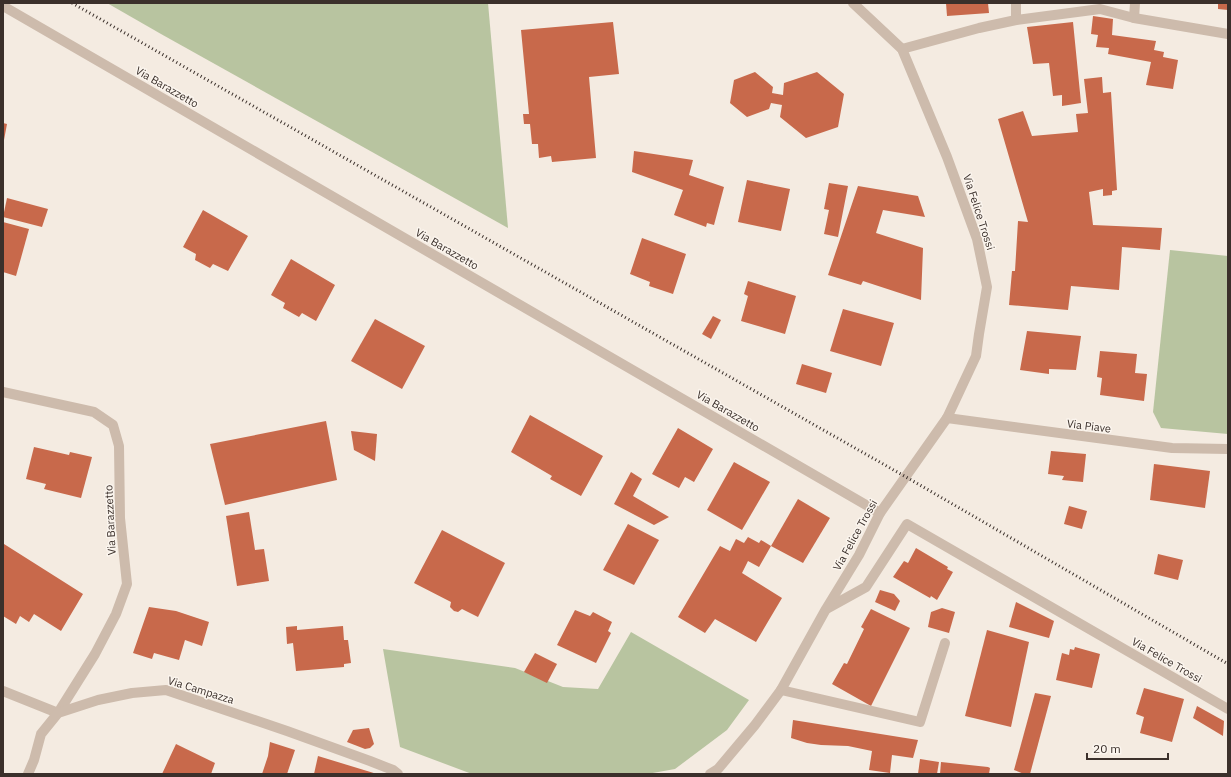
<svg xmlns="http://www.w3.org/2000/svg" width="1231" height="777" font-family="'IBM Plex Sans',sans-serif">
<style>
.green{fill:#b8c4a0}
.building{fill:#c8694b}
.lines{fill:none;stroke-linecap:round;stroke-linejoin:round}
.minor{stroke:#cdbbac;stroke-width:10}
.rail{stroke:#3b302b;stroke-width:3;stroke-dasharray:1 3;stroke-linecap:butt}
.labels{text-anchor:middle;stroke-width:3;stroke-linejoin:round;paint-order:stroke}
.street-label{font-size:11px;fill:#3b302b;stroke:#fbf5ee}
</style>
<rect width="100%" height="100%" fill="#f4ebe1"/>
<g class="green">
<polygon points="107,3 488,3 508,228 161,34"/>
<polygon points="1170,250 1228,256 1228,434 1161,428 1153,412"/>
<polygon points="631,632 749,700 727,730 675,769 647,774 472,774 400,747 383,649 515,668 563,687 598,689"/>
</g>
<g class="building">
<polygon points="946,3 988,3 989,13 947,16"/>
<polygon points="1218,3 1228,3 1228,10 1218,9"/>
<polygon points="1093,16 1113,19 1112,35 1156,41 1154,50 1164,52 1163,57 1178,60 1173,89 1146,85 1151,62 1108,54 1109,48 1096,47 1098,35 1091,34"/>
<polygon points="613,22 619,74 589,77 596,158 552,162 551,156 539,158 538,144 532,144 530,124 524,124 523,114 529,114 521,30"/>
<polygon points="1073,22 1081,103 1062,106 1062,95 1053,96 1049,63 1033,64 1027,27"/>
<polygon points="755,72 773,87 772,93 783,95 784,83 817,72 844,94 838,127 806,138 780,117 782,105 771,103 769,109 747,117 730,103 734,80"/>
<polygon points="1102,77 1103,93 1111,92 1117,190 1112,191 1112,195 1103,196 1103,189 1089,192 1093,225 1162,228 1160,250 1122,247 1119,290 1071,286 1068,310 1009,305 1012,271 1015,271 1018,221 1028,222 998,119 1023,111 1032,136 1078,132 1076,114 1088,113 1084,79"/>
<polygon points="3,123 7,124 4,140 3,140"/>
<polygon points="634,151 693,160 689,175 724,187 714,225 707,223 706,227 674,215 683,190 632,172"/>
<polygon points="747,180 790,189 781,231 738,222"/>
<polygon points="829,183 848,186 838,237 824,234 829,210 824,209"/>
<polygon points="858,186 918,196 925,217 883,210 876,233 923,248 921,300 863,281 861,285 828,275"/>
<polygon points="7,198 48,209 42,227 3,217"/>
<polygon points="203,210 248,236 228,271 213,264 210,268 195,260 196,254 183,247"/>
<polygon points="3,222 29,229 16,276 3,272"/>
<polygon points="642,238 686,254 673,294 649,286 650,282 630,274"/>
<polygon points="291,259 335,285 316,321 302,313 299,317 283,308 285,303 271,295"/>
<polygon points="748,281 796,296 785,334 741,321 748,296 744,294"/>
<polygon points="843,309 894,323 881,366 830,351"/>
<polygon points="713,316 721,320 711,339 702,334"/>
<polygon points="375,319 425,346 402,389 351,361"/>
<polygon points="1027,331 1081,336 1076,370 1049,369 1049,374 1020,370"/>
<polygon points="1100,351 1137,354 1135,373 1147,374 1144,401 1100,395 1102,378 1097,377"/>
<polygon points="802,364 832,373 826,393 796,384"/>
<polygon points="530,415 603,456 581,496 550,479 552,476 511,452"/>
<polygon points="326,421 337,480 225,505 210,444"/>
<polygon points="678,428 713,449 694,482 685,477 679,488 652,474"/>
<polygon points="351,431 377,434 375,461 354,450"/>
<polygon points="34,447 69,455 70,452 92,457 81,498 44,489 46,484 26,479"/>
<polygon points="1051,451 1086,454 1083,482 1062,480 1064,476 1048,474"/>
<polygon points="734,462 770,482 742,530 707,510"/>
<polygon points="1154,464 1210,471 1205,508 1150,500"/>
<polygon points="631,472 642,479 633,496 669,517 654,525 614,504"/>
<polygon points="798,499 830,518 803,563 771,546"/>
<polygon points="1069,506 1087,511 1082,529 1064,524"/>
<polygon points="249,512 255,550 264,549 269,581 237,586 226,516"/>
<polygon points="628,524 659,540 634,585 603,570"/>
<polygon points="442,530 505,563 478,617 462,609 458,612 454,611 450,607 451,602 414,583"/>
<polygon points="748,537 759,543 761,540 771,546 759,567 748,561 742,573 782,598 756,642 715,619 705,633 678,617 720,546 730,551 736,539 744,543"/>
<polygon points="4,544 83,594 61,631 34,614 29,622 20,616 16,624 3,616"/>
<polygon points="916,548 948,567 947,569 953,572 937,600 931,596 930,598 893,577 904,561 908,563"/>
<polygon points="1158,554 1183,560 1178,580 1154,574"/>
<polygon points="880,590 894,594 900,601 895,611 875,602"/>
<polygon points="1016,602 1054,621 1049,638 1009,627"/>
<polygon points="149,607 176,611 209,622 202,646 185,640 179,660 154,653 152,659 133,653"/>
<polygon points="942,608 955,612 949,633 928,627 931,612"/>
<polygon points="871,609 910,628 871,706 832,684 844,663 847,664 864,629 861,627"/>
<polygon points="575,610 590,616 593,612 612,622 608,631 611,633 596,663 557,645"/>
<polygon points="297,626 297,630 343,626 344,640 348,640 351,663 344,664 344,667 296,671 293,643 287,644 286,627"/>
<polygon points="987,630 1029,642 1011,727 965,716"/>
<polygon points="1075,647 1100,654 1092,688 1056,680 1062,653 1069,655 1070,649 1074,650"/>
<polygon points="535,653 557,664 547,683 524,672"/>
<polygon points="1144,688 1184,699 1172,742 1140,733 1144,717 1136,714"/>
<polygon points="1035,693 1051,696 1030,774 1024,774 1014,770"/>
<polygon points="1197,706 1224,721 1223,736 1193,718"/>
<polygon points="793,720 918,740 913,758 892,755 890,773 869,770 872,751 848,746 821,745 807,743 791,738"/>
<polygon points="369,728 374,744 370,748 365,749 347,742 353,730"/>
<polygon points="270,742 295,750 287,774 262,774 268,756"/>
<polygon points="176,744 215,763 211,774 162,774"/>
<polygon points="318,756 377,774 314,774"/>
<polygon points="920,759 939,762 937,774 918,774"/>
<polygon points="941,762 988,767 990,768 989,774 940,774"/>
</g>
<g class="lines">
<g class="minor">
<polyline points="1016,3 1016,20"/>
<polyline points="3,6 880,513"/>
<polyline points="1134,18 1135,3"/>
<polyline points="902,49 979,28 1016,20 1100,9 1134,18 1228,34"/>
<polyline points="3,392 94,412 113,425 119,446 120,518 127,584 116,614 95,654 58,713 3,691"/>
<polyline points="947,418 1172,448 1228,449"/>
<polyline points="828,608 866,587 907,524 1228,709"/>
<polyline points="781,690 920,722 945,643"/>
<polyline points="28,774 34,760 41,734 58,713 98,700 132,693 166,690 287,731 370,761 393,770 398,774"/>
<polyline points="710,774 718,769 755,725 781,690 826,609 859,555 880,513 947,418 976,356 979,334 987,287 977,239 947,157 902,49 853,3"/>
</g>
<polyline class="rail" points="72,3 906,477 1228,664"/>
</g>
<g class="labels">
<g class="street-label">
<text transform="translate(167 87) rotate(30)" y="4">Via Barazzetto</text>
<text transform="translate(979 212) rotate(72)" y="4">Via Felice Trossi</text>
<text transform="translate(447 249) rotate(30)" y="4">Via Barazzetto</text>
<text transform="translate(728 411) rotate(30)" y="4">Via Barazzetto</text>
<text transform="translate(1089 426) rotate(7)" y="4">Via Piave</text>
<text transform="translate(110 520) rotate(-93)" y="4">Via Barazzetto</text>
<text transform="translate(855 535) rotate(-61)" y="4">Via Felice Trossi</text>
<text transform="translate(1167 660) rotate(30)" y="4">Via Felice Trossi</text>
<text transform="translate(201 690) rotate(17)" y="4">Via Campazza</text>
</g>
</g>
<rect width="1231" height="777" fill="none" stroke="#3b302b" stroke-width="8"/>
<path d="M1087 753v6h81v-6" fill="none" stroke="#3b302b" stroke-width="2"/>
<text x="1093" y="753" font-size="12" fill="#3b302b" stroke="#fbf5ee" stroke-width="3" paint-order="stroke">20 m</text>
</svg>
